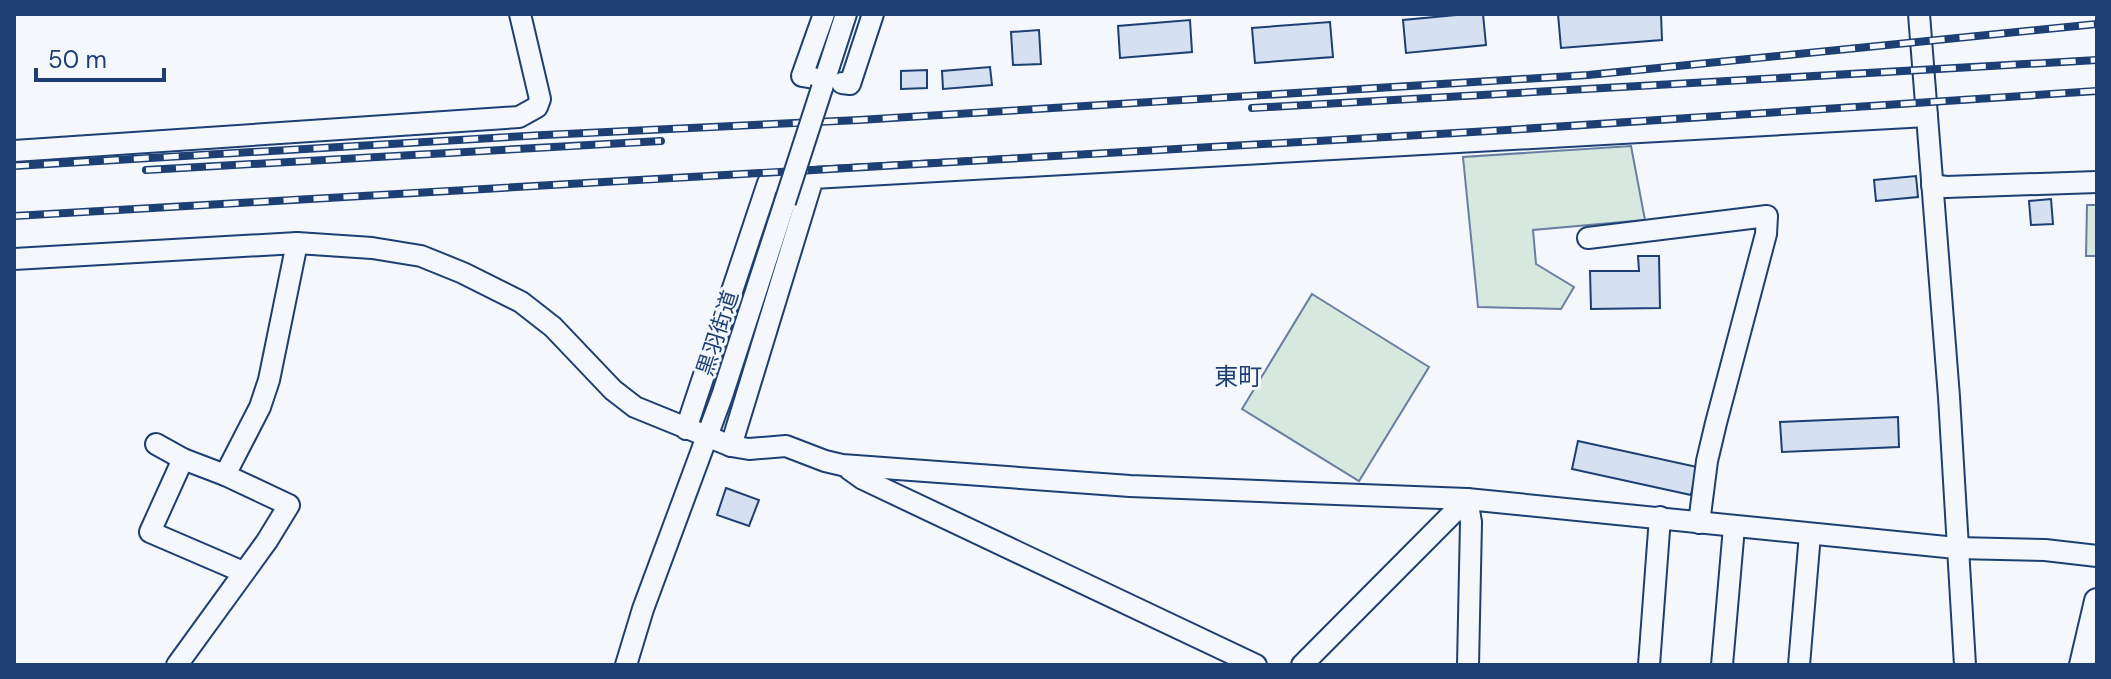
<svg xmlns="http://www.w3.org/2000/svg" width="2111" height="679" font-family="'DM Sans','Noto Sans JP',sans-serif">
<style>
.green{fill:#d7e8df;stroke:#687fa3;stroke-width:2}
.building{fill:#d5e0f0;stroke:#1d3f73;stroke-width:2}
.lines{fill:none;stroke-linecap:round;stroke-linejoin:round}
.minor-casing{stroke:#1d3f73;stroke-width:24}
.major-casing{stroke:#1d3f73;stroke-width:28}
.minor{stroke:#f4f7fb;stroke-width:20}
.major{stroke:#f4f7fb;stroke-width:24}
.rail-casing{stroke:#1d3f73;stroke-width:8}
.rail{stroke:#f4f7fb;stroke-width:5;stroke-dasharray:15;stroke-linecap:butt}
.minor-bridge-casing{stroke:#1d3f73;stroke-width:24;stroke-linecap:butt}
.minor-bridge{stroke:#f4f7fb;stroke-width:20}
.labels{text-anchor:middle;stroke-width:6;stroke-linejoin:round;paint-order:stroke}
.street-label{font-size:22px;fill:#1d3f73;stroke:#f4f7fb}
.neighbourhood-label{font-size:24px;fill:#1d3f73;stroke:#f4f7fb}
</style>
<rect width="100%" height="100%" fill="#f4f7fb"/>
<g class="green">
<polygon points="1631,146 1645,220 1533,230 1536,264 1574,287 1561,309 1478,307 1463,157"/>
<polygon points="2087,205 2097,205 2097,256 2086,256"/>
<polygon points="1312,294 1429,367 1359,481 1242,409"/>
</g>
<g class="building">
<polygon points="1467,14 1483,14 1486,45 1406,53 1403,20"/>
<polygon points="1558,14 1661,14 1662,40 1561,48"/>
<polygon points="1190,20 1192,52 1120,58 1118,26"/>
<polygon points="1330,22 1333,57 1255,63 1252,28"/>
<polygon points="1039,30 1041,64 1013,65 1011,32"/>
<polygon points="990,67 992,85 943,89 942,71"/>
<polygon points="927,70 927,88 901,89 901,71"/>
<polygon points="1916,176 1918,197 1876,201 1874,180"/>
<polygon points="2051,199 2053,224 2031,225 2029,201"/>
<polygon points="1638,256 1659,256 1660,308 1591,309 1590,271 1639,271"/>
<polygon points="1898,417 1899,447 1782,452 1780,422"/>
<polygon points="1578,441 1697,467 1691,495 1572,469"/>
<polygon points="726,488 759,500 749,526 717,515"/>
</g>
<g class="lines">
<defs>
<g id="minor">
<polyline points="1919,14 1949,397 1965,665"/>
<polyline points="814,78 802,76 824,14"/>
<polyline points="842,83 850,84 873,14"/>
<polyline points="822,88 846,14"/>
<polyline points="14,151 519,117 537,107 540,99 520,14"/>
<polyline points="1932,185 1946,187 2097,182"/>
<polyline points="1588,238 1767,216 1766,234 1716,423 1707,461 1699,523"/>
<polyline points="14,259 297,243 372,248 421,256 463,273 521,302 553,327 613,390 635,407 731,446 749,449 786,446 825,461 842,465 1130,486 1467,499 1956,548 2045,550 2097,556"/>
<polyline points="686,429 768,183 808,178"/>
<polyline points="156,444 183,459 225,475"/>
<polyline points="731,446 813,178 1927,116"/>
<polyline points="183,459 150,532 243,572"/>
<polyline points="849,469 863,479 1256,665"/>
<polyline points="1467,499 1471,522 1468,665"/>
<polyline points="177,665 267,541 289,505 225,475 260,407 269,380 297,243"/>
<polyline points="626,665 643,609 722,396 785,202"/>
<polyline points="1302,665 1467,499"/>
<polyline points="1649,665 1660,517"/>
<polyline points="1722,665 1734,527"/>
<polyline points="1799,665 1810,534"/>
</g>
<polyline id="major" points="2082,665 2097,601"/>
</defs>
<use href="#minor" class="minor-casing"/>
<use href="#major" class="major-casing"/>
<use href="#minor" class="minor"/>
<use href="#major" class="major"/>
<defs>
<g id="rail">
<polyline points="1252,108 2097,60"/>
<polyline points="14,166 544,135 859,120 1588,75 2097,24"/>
<polyline points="146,170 661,141"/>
<polyline points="14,216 1507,130 2097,91"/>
</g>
</defs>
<use href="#rail" class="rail-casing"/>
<use href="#rail" class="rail"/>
<defs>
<polyline id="minor-bridge" points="785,202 822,88"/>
</defs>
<use href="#minor-bridge" class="minor-bridge-casing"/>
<use href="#minor-bridge" class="minor-bridge"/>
</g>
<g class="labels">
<g class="street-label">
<text transform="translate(717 333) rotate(-72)" y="8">黒羽街道</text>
</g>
<g class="neighbourhood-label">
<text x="1238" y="385">東町</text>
</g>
</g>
<rect width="2111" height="679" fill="none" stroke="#1d3f73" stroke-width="32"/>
<path d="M36 68v12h128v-12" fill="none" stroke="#1d3f73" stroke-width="4"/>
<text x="48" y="68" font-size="24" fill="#1d3f73" stroke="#f4f7fb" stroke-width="6" paint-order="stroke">50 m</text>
</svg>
